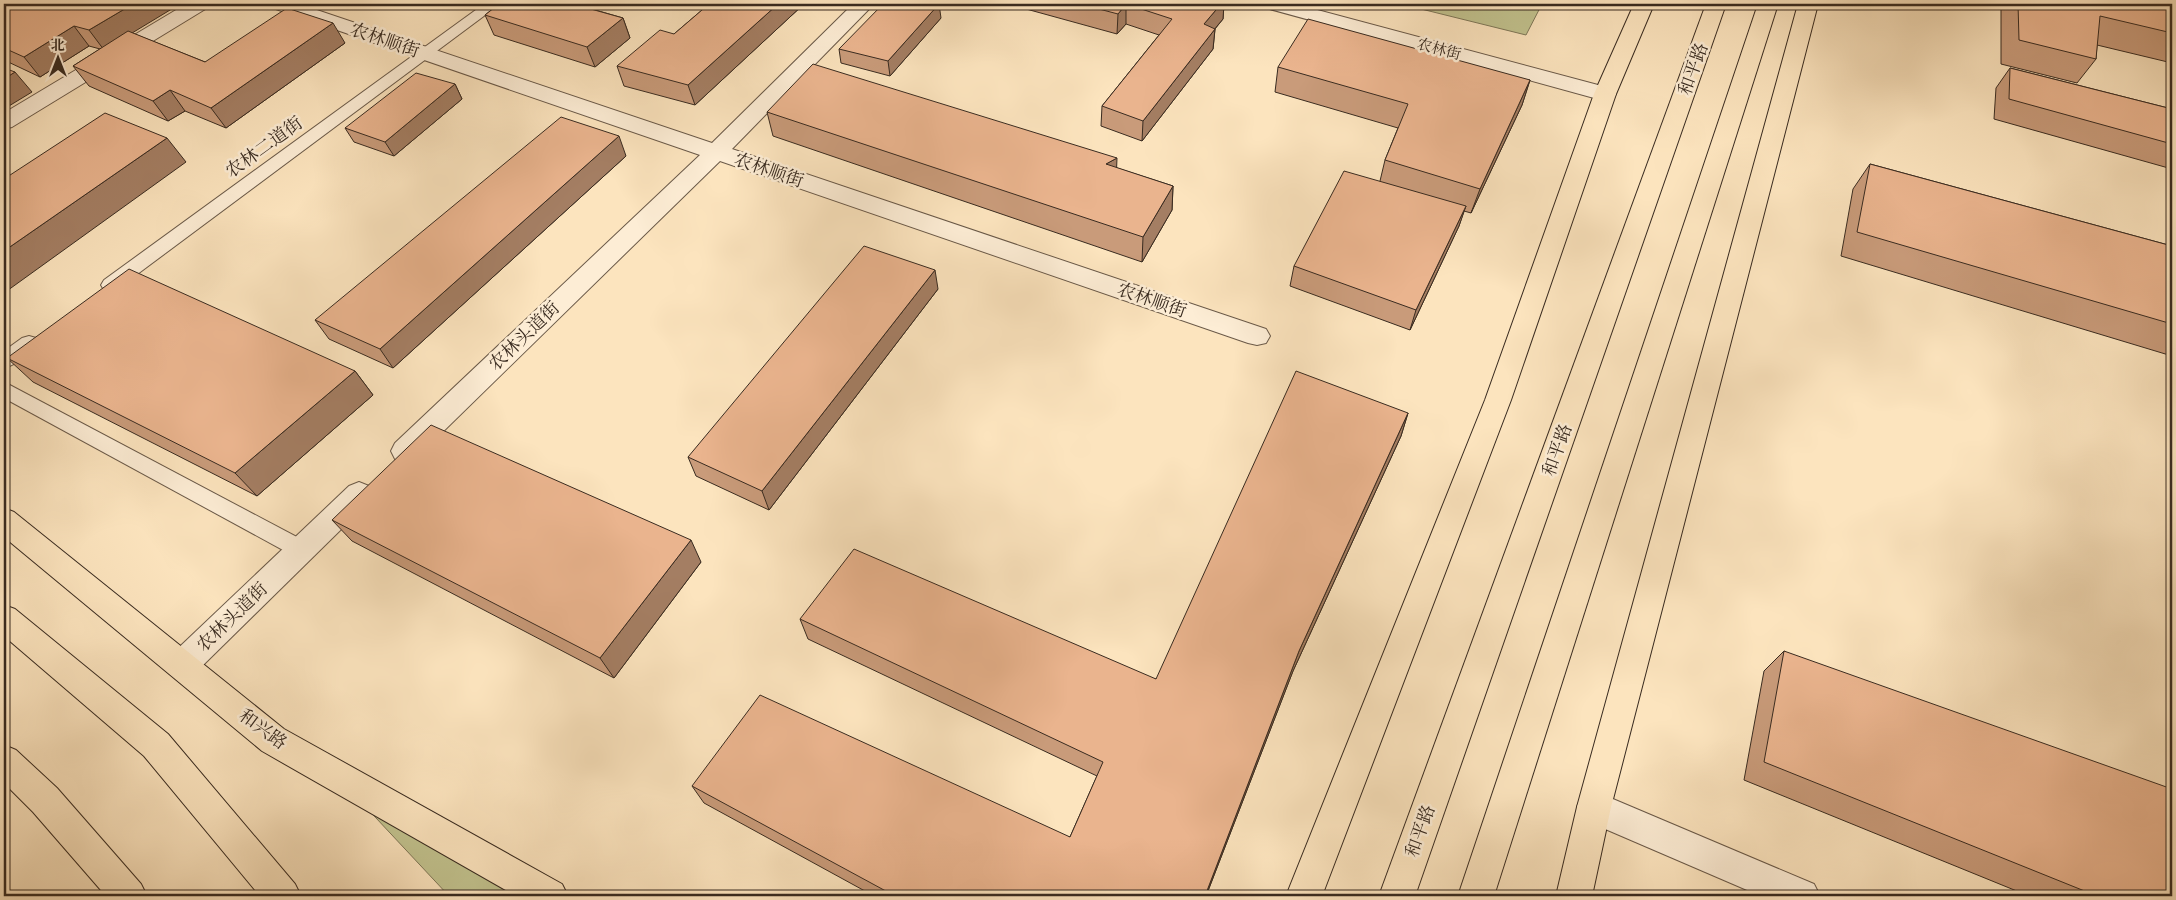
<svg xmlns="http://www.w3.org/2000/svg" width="2176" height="900" font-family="Alegreya,'Noto Serif SC',serif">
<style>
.green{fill:#c2c38f;stroke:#7e7758}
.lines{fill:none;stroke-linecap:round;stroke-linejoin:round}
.service-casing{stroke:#6a5948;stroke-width:2}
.minor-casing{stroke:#6a5948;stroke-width:2}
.tertiary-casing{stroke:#6a5948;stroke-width:2}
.primary-casing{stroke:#392b20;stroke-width:2}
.trunk-casing{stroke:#392b20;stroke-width:2}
.service{fill:#fdedd5;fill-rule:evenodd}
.minor{fill:#fdedd5;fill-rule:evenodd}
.tertiary{fill:#fdedd5;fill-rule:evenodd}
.primary{fill:#fce4be;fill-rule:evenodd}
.trunk{fill:#fce4be;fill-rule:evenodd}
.wall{fill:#c99b7a;stroke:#392b20}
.shaded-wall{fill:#a47e63;stroke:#392b20}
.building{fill:#eab48e;stroke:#392b20}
.labels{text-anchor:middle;stroke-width:5;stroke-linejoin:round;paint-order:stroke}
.far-street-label{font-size:15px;fill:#392b20;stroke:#fdedd5}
.street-label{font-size:18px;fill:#392b20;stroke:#fdedd5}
</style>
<rect width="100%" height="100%" fill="#fce4be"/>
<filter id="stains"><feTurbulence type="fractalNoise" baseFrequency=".004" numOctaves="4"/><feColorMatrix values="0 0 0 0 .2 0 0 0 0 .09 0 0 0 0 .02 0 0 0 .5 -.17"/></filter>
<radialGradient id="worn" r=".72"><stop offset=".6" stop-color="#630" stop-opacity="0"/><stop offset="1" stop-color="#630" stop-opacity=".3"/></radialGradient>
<g class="green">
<polygon points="1401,4 1542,4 1526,35"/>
<polygon points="347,787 542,896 449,896"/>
</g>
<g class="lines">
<defs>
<g id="service">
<polygon points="484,4 500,4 116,290 110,291 104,290 101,285 104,280"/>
<path d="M29,336L36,338L38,343C32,353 15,365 4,368V351L22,338Z"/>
<polygon points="4,382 310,544 313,550 310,556 302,559 294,556 4,398"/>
</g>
<g id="minor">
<polygon points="270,4 299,4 712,143 853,4 874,4 732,149 1266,329 1270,336 1266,343 1257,345 1248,343 720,161 415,459 405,462 395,459 391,451 395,443 700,155 273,8"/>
<polygon points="359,482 369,486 373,494 369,502 193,675 182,679 171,675 166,665 171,655 349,486"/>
<polygon points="1594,791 1814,884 1820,896 1761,896 1582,819 1577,807 1582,795"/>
</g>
<g id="tertiary">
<polygon points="186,4 210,4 207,8 12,127 4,129 4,113"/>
<polygon points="1263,4 1295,4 1613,89 1616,94 1613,99 1605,101 1266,8"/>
</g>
<g id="primary">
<polygon points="1634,4 1654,4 1616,94 1511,400 1322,896 1286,896 1485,400 1594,94"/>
<polygon points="1706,4 1726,4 1415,896 1379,896"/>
<polygon points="1758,4 1778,4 1494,896 1458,896"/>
<polygon points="1798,4 1818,4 1611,807 1592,896 1556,896 1577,807"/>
</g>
<g id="trunk">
<polygon points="4,508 14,512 284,729 562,884 568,896 516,896 262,751 4,537"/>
<polygon points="4,605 15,609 168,734 295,884 301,896 260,896 144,756 4,636"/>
<polygon points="4,745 16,750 57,788 141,884 147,896 106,896 33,812 4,783"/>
</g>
</defs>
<use href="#service" class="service-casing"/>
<use href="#minor" class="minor-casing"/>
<use href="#tertiary" class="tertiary-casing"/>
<use href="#primary" class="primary-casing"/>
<use href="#trunk" class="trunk-casing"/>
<use href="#service" class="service"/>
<use href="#minor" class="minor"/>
<use href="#tertiary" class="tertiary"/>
<use href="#primary" class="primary"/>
<use href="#trunk" class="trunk"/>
</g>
<g class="wall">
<polygon points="4,4 132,33 205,62 345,43 226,128 185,111 168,121 89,86 73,66 100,49 89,46 40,77 4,60"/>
<polygon points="499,4 589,4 585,7 623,18 630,38 595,67 494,35 485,15"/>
<polygon points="709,4 804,4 695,105 624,86 617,66 674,34"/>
<polygon points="1008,4 1224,4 1223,19 1215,29 1213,49 1142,141 1101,126 1102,106 1159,35 1126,24 1117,34"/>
<polygon points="2003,4 2172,4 2172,63 2097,45 2096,59 2077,83 2001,64 2001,6"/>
<polygon points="941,18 890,76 841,63 839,49"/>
<polygon points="1278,67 1530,80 1522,105 1471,213 1464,211 1459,226 1410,330 1290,286 1294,266 1380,181 1385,160 1398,128 1275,92"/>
<polygon points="2010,68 2172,109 2172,169 1994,119 1996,88"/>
<polygon points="455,84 462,99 394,156 354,142 345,128"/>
<polygon points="767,112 1117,168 1173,186 1172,210 1142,262 773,136"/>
<polygon points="626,156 393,368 329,339 315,320"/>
<polygon points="1870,164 2172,246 2172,356 1841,256 1853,189"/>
<polygon points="938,289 769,510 696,476 688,457"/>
<polygon points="7,358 355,371 373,395 257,496 33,382"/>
<polygon points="1408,413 1401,436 1293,671 1206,896 874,896 704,803 692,786 1070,837 1097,776 808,639 800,619 1156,679"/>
<polygon points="332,520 701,562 614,678 352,541"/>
<polygon points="1784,651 2172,896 2029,896 1744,780 1764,671"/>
</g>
<g class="shaded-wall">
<polygon points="133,4 180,4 104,50 89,30"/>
<polygon points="562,4 589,4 569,20"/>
<polygon points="778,4 804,4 695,105 688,85"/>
<polygon points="939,4 941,18 890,76 888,61"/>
<polygon points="1126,4 1126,24 1117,34 1118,14"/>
<polygon points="1221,4 1224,4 1223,19 1202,44 1204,24"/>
<polygon points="623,18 630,38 595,67 587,47"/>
<polygon points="333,23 345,43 226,128 211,108"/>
<polygon points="74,26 89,46 40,77 24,57"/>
<polygon points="1215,29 1213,49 1142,141 1143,121"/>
<polygon points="15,72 32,92 4,109 4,79"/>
<polygon points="1530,80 1522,105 1471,213 1480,189"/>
<polygon points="455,84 462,99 394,156 385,142"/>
<polygon points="170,90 185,111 168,121 153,101"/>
<polygon points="619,136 626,156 393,368 380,349"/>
<polygon points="167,138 186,162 4,293 4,251"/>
<polygon points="1117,158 1116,183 1106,164"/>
<polygon points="1173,186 1172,210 1142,262 1143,237"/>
<polygon points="1466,206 1459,226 1410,330 1416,310"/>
<polygon points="935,270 938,289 769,510 762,491"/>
<polygon points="355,371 373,395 257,496 235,473"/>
<polygon points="1408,413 1401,436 1293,671 1206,896 1205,896 1299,651"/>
<polygon points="691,540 701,562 614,678 600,658"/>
</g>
<g class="building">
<polygon points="4,4 133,4 89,30 74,26 24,57 4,48"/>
<polygon points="499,4 573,4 623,18 587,47 485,15"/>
<polygon points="709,4 778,4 688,85 617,66 660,30 674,34"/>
<polygon points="883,4 939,4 888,61 839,49"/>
<polygon points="1080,4 1221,4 1204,24 1215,29 1143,121 1102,106 1172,19 1126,4 1118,14"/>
<polygon points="2018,4 2172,4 2172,33 2100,16 2096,59 2019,40"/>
<polygon points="287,8 333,23 211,108 170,90 153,101 73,66 128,31 205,62"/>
<polygon points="1308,19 1530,80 1480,189 1385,160 1408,104 1278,67"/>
<polygon points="813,64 1117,158 1106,164 1173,186 1143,237 767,112"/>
<polygon points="4,68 15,72 4,79"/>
<polygon points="2010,68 2172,109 2172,144 2009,99"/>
<polygon points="416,73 455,84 385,142 345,128"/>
<polygon points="105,113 167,138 4,251 4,179"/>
<polygon points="561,117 619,136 380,349 315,320"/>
<polygon points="1870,164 2172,246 2172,324 1857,232"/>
<polygon points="1344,171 1466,206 1416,310 1294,266"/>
<polygon points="864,246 935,270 762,491 688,457"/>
<polygon points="129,269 355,371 235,473 7,358"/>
<polygon points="1296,371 1408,413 1299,651 1205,896 895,896 692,786 760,695 1070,837 1103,762 800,619 854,549 1156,679"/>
<polygon points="431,425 691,540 600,658 332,520"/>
<polygon points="1784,651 2172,789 2172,896 2097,896 1764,762"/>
</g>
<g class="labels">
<g class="far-street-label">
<text transform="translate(1439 49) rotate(15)" y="5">农林街</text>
</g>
<g class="street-label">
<text transform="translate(385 40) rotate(19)" y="6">农林顺街</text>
<text transform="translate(1693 69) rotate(-70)" y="6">和平路</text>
<text transform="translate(264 147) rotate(-36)" y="6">农林二道街</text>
<text transform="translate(769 170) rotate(19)" y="6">农林顺街</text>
<text transform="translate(1152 300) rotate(19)" y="6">农林顺街</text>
<text transform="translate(524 336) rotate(-44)" y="6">农林头道街</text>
<text transform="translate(1557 450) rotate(-70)" y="6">和平路</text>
<text transform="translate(232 617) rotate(-44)" y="6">农林头道街</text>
<text transform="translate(263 729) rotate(36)" y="6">和兴路</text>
<text transform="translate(1420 831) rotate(-70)" y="6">和平路</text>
</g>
</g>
<rect width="2176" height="900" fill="none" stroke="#fce4be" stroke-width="20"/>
<rect x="5" y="5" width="2166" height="890" fill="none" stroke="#392b20" stroke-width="2.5"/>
<rect x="10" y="10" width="2156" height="880" fill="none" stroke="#392b20"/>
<g transform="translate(58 58)" stroke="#fdedd5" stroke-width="4" paint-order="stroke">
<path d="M0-4L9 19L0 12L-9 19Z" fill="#392b20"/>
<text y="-8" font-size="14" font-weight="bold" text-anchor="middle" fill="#392b20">北</text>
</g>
<rect width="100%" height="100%" filter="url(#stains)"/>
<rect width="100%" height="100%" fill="url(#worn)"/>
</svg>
